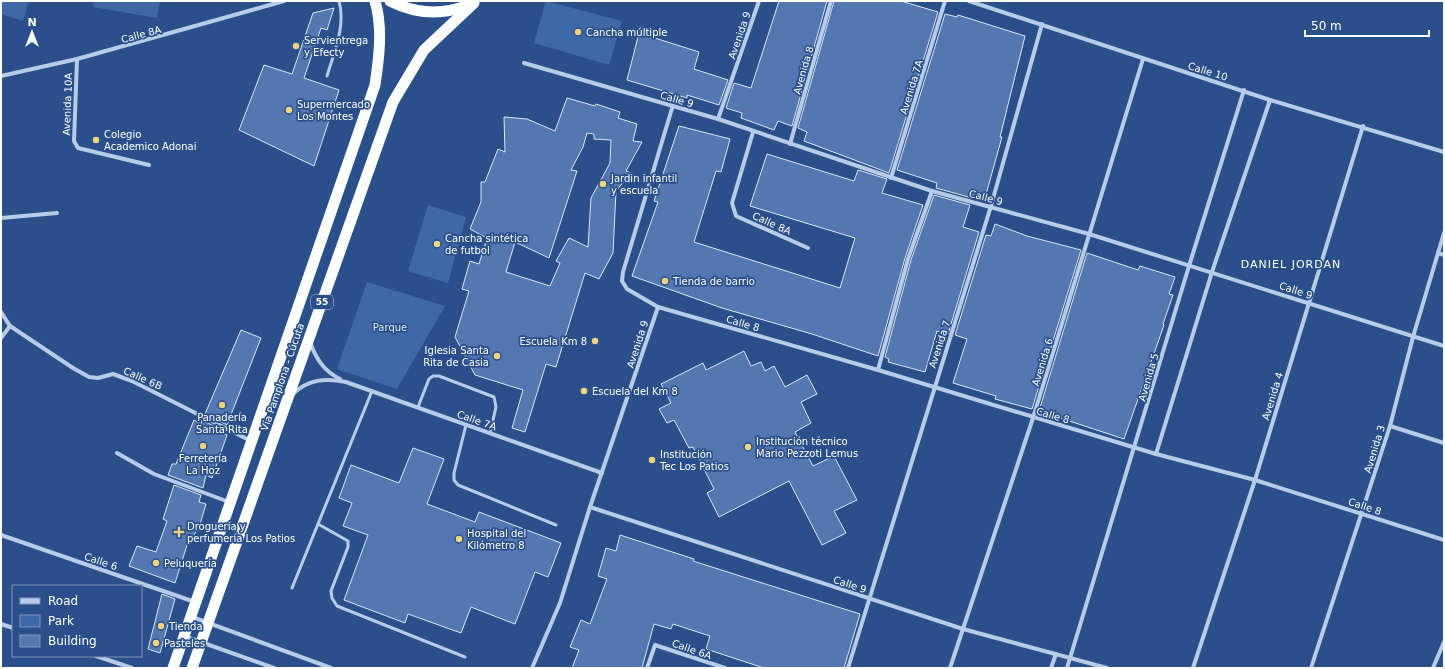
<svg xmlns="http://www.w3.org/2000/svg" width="1445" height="669" font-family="'DejaVu Sans',sans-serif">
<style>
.green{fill:#3f68a6}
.building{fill:#5378b1;stroke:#dce7f7;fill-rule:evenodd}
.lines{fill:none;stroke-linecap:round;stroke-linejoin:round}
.service{stroke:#b8cce9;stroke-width:3}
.minor{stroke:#b8cce9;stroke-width:4}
.trunk{stroke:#fcfefe;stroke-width:11}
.poi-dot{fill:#efd480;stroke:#2a4f8a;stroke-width:1.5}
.labels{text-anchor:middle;stroke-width:3.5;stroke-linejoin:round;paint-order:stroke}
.shield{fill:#2a4f8a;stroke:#bfcadc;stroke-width:1}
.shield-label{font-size:9px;font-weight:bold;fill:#fff}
.poi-label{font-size:10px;fill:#fff;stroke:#2a4f8a;text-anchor:start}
.street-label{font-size:10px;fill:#fff;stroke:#2a4f8a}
.park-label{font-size:10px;fill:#dce7f7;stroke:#2a4f8a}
.neighbourhood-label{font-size:11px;letter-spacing:1px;fill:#fff;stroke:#2a4f8a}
</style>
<rect width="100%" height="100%" fill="#2a4f8a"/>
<g class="green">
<polygon points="1,1 29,1 23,21 1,14"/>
<polygon points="94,1 160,1 157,18 93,7"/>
<polygon points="546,1 622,21 609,65 534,43"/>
<polygon points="428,205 466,217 448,283 408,271"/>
<polygon points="367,282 445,306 397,389 337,369"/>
</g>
<g class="building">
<polygon points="779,1 827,1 792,126 778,121 774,130 741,118 742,113 726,108 734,83 751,88"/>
<polygon points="834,1 901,1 938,12 889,173 804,141 807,132 798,128"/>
<polygon points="334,8 327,30 321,28 304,78 339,90 314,166 239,130 264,65 292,74 313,13"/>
<polygon points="945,14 957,17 958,15 1025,36 1000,137 1002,137 985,198 973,195 972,198 936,188 937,183 897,170"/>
<polygon points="639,33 699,52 694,69 728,80 719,105 687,95 687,98 627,80"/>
<path d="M567,98L595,106L596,104L620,112L618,118L637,124L633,141L642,142L626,171L631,173L616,191L613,253L599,279L585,273L556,367L546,364L525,432L512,428L523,390L475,375L455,337L469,291L462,289L470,261L479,264L487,238L470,229L481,202V182H485L498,149L505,152L504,117L527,119L555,131ZM587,133L594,134V139L611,140L610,163L591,198L588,247L569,238L556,261L560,263L550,286L506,272L515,242L549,258L577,171L571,170L583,147Z"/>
<polygon points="679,126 730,139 721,172 716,171 694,242 840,288 855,238 750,206 767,154 854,181 858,170 887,179 882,193 923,205 905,258 878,356 812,334 722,308 632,276 658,202 654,201"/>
<polygon points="934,195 970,205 963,227 979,232 948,334 937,331 925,372 888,362 889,359 885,357 911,260"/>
<polygon points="995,224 1027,236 1081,250 1032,409 995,399 996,396 953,383 967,339 955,335 986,235 991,236"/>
<polygon points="1087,253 1138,270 1140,266 1175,277 1169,294 1173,295 1163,324 1164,325 1124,439 1039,411"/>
<polygon points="241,330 261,338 227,425 205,414"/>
<polygon points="744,351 751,366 761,362 765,371 774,366 785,387 807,375 817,394 801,402 811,423 795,432 813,466 834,456 857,500 834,511 846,533 822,545 789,481 719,517 707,493 714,489 693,447 689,448 674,420 667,423 659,409 671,403 661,384 703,363 706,370"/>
<polygon points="194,420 201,424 202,420 225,432 224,434 227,435 212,478 206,475 203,488 168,475 172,464 176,464"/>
<polygon points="413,448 444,459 427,504 475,522 479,512 561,543 548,577 535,572 515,624 471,607 461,633 408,614 405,623 344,600 368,535 343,526 352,503 339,498 351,465 399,483"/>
<polygon points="174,485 201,495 199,502 206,504 198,531 196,530 192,543 188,542 175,583 129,566 137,546 156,552 167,521 163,519"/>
<polygon points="620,535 694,559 693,561 860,614 844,668 764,668 706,649 710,636 673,624 671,629 654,624 642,668 572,668 579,650 570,647 581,620 590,624 607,579 598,576 606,548 616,551"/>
<polygon points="162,594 175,599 160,653 148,649"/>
</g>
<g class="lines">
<g class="service">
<path d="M327,76C334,52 346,26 339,1"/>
<polyline points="418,407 429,379 433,376 439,376 494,397 496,407 490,433"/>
<polyline points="466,425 454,473 454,480 458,485 556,525"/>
<polyline points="318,524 348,541 348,547 331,591 332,598 337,606 465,657"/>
<polyline points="292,588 372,391"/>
</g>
<g class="minor">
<polyline points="969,1 1270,100 1444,152"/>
<polyline points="77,59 74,141 78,148 149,165"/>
<polyline points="524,63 718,119 932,191 1089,234 1444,346"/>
<polyline points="1,76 77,59 284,1"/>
<polyline points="673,105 623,272 622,281 627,289 658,307 878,370 1156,454 1255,480 1444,540"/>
<polyline points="718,119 759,1"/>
<polyline points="753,132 732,203 736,216 808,248"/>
<polyline points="790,144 831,1"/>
<polyline points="891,178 945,1"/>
<polyline points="1,218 57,213"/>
<polyline points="1438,253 1444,255"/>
<polyline points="1,312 10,326 73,368 89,377 98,378 113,374 132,381 251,441"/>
<polyline points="1,338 10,326"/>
<path d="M310,342C316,359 324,371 340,379"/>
<polyline points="878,370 908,259 932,191"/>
<path d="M293,394C308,379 326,378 346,382L602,473"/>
<polyline points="1390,426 1444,443"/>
<polyline points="117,453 154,474 229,502"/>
<polyline points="1156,454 1212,272 1270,100"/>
<polyline points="590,507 963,629 1107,668"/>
<polyline points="1,535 195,602"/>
<polyline points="192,617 331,668"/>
<polyline points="1,624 13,628"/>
<polyline points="184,636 274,668"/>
<polyline points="96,656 132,668"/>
<polyline points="532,668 560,603 590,507 658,307"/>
<polyline points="647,668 655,645 725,668"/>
<polyline points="848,668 991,206 1042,24"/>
<polyline points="950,668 1033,418 1143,59"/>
<polyline points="1051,668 1056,654"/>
<polyline points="1067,668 1189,266 1244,90"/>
<polyline points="1193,668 1255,480 1363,126"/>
<polyline points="1311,668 1390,426 1413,337 1444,233"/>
<polyline points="1433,668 1444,642"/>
</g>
<g class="trunk">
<path d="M390,1C416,14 441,16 468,5"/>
<path d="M173,668L375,85C379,58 383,28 375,1"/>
<polyline points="192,668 393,102 424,50 474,3"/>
</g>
</g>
<g class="poi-dot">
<circle cx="578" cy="32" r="4"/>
<circle cx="296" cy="46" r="4"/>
<circle cx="289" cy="110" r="4"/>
<circle cx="96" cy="140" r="4"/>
<circle cx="603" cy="184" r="4"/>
<circle cx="437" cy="244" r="4"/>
<circle cx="665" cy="281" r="4"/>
<circle cx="595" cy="341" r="4"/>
<circle cx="497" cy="356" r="4"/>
<circle cx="584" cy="391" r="4"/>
<circle cx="222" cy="405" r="4"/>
<circle cx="203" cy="446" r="4"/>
<circle cx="748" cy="447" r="4"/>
<circle cx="652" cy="460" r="4"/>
<path d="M177 526h4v4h4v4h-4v4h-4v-4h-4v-4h4z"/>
<circle cx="459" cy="539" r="4"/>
<circle cx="156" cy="563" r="4"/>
<circle cx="161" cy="626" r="4"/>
<circle cx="156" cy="643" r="4"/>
</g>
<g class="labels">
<rect class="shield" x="311" y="295" width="22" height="14" rx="3"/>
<g class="shield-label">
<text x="322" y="305">55</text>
</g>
<g class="poi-label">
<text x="586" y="36">Cancha múltiple</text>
<text x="304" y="44">Servientrega<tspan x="304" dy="12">y Efecty</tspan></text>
<text x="297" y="108">Supermercado<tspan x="297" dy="12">Los Montes</tspan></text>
<text x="104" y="138">Colegio<tspan x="104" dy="12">Academico Adonai</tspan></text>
<text x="611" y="182">Jardin infantil<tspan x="611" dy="12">y escuela</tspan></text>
<text x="445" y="242">Cancha sintética<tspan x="445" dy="12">de futbol</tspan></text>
<text x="673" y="285">Tienda de barrio</text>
<text x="587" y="345" text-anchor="end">Escuela Km 8</text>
<text x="489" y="354" text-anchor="end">Iglesia Santa<tspan x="489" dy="12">Rita de Casia</tspan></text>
<text x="592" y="395">Escuela del Km 8</text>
<text x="222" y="421" text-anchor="middle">Panadería<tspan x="222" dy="12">Santa Rita</tspan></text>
<text x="756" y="445">Institución técnico<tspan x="756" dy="12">Mario Pezzoti Lemus</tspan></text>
<text x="660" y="458">Institución<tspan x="660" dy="12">Tec Los Patios</tspan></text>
<text x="203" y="462" text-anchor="middle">Ferretería<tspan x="203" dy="12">La Hoz</tspan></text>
<text x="187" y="530">Droguería y<tspan x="187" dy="12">perfumería Los Patios</tspan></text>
<text x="467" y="537">Hospital del<tspan x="467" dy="12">Kilómetro 8</tspan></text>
<text x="164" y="567">Peluquería</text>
<text x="169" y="630">Tienda</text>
<text x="164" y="647">Pasteles</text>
</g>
<g class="street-label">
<text transform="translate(141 34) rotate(-15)" y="4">Calle 8A</text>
<text transform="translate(739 35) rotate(-71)" y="4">Avenida 9</text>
<text transform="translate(803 70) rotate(-74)" y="4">Avenida 8</text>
<text transform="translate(1208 71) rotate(17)" y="4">Calle 10</text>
<text transform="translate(911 87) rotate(-73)" y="4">Avenida 7A</text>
<text transform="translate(677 99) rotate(16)" y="4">Calle 9</text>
<text transform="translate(67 104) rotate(-88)" y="4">Avenida 10A</text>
<text transform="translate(986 197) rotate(15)" y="4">Calle 9</text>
<text transform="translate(772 223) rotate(24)" y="4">Calle 8A</text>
<text transform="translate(1296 290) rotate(18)" y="4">Calle 9</text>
<text transform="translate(743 323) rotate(16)" y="4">Calle 8</text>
<text transform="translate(637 344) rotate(-72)" y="4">Avenida 9</text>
<text transform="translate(939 344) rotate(-72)" y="4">Avenida 7</text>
<text transform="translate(1042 362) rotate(-73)" y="4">Avenida 6</text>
<text transform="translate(282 377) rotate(-71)" y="4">Vía Pamplona - Cúcuta</text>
<text transform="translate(1148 377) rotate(-74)" y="4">Avenida 5</text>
<text transform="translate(143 378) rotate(24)" y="4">Calle 6B</text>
<text transform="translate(1272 396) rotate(-73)" y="4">Avenida 4</text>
<text transform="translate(1053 415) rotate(16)" y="4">Calle 8</text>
<text transform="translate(477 420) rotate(19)" y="4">Calle 7A</text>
<text transform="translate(1374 449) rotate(-73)" y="4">Avenida 3</text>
<text transform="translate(1365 506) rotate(18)" y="4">Calle 8</text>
<text transform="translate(101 561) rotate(19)" y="4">Calle 6</text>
<text transform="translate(850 584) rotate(18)" y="4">Calle 9</text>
<text transform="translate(692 649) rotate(19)" y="4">Calle 6A</text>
</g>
<g class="park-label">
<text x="390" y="331">Parque</text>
</g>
<g class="neighbourhood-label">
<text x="1291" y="268">DANIEL JORDAN</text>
</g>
</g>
<rect width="1445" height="669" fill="none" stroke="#ffffff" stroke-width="4"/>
<rect x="12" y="585" width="130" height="72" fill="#2a4f8a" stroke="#7f95b9"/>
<rect x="20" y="598" width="20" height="6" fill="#b8cce9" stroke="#7f95b9"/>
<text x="48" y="605" font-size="12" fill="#ffffff">Road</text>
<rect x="20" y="615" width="20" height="12" fill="#3f68a6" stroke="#7f95b9"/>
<text x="48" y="625" font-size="12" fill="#ffffff">Park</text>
<rect x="20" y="635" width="20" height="12" fill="#5378b1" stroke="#7f95b9"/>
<text x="48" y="645" font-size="12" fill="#ffffff">Building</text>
<g transform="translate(32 32)" stroke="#2a4f8a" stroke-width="3" paint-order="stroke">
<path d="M0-3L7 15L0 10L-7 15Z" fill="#ffffff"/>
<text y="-6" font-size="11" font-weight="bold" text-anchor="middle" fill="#ffffff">N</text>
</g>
<path d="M1305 30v6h124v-6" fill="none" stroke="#ffffff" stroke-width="2"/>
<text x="1311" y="30" font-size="12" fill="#ffffff" stroke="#2a4f8a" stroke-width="3" paint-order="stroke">50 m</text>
</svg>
